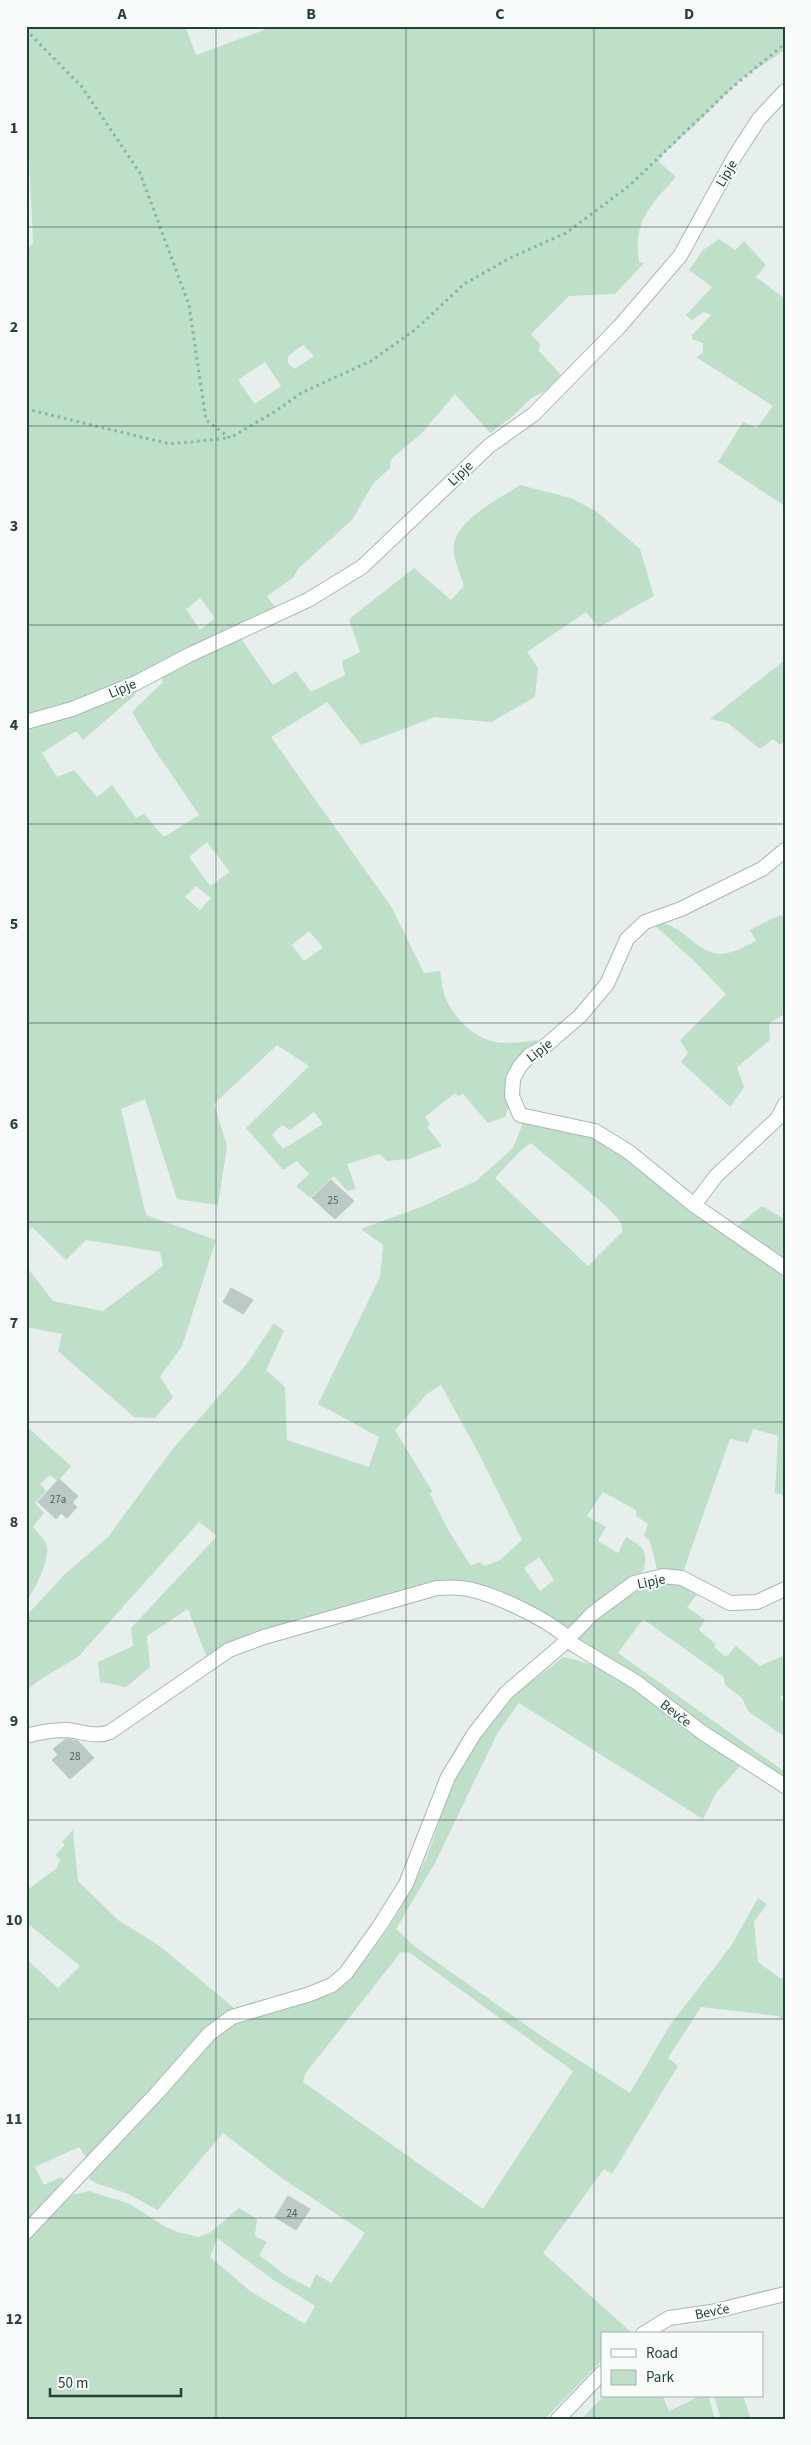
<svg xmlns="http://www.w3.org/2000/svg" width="811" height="2445" font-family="'Source Sans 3',sans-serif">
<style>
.green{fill:#bfe0c8;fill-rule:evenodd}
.building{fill:#bbcac4;stroke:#b8c9c2}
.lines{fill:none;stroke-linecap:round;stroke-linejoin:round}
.minor-casing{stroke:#a8b8b2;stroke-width:16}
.path{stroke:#86b3a5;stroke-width:3;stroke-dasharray:2.5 4;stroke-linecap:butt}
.minor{stroke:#fff;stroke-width:14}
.grid{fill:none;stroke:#24423a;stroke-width:1;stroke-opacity:0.55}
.labels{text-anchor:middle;stroke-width:4;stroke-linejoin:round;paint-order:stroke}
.number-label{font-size:11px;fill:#4a645c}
.street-label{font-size:14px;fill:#24423a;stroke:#f7fbf9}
.neatline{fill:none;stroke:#24423a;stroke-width:2}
.grid-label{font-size:16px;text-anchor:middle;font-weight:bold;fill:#24423a}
</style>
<rect width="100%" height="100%" fill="#e6efeb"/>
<g class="green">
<path d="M26,26H185L196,55L264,30L263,26H785V50L743,78L692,128L661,156L659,162L676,177C650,206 633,221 639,262L644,263L615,294L569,296L531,334L540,344L539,351L562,376L547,390L530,399L513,416L490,433L455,394L421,434L391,459L390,468L373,484L352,520L299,568L293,578L267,596L277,610L130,680L26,719V251L33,243L29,158L26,154ZM303,345L314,356L294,369L288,363V356ZM265,362L281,386L255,404L238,380ZM200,598L215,618L200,630L186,609Z"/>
<polygon points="719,239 735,250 744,241 766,265 756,277 785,299 785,506 718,462 743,422 757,428 773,406 696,357 703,353 703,343 692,339 692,335 711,315 704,312 692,320 686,315 712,287 689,270 703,250"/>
<path d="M520,485L571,498L597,512L640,549L654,596L599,627L586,612L527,652L538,668L535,697L491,722L435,717L361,745L327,702L271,737L392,908L424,973L440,971C442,981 442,993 447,1001C458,1023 479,1042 504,1043C516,1043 528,1041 539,1040L532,1048L505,1117L488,1123L463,1094L458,1096L455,1093L425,1117L430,1124L427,1127L442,1146L409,1159L387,1161L379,1154L347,1164L356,1189L347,1191L334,1176L310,1198L296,1186L309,1174L297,1161L283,1170L246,1128L309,1066L277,1045L214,1104L227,1146L218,1205L177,1199L145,1099L121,1109L146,1215L216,1240L182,1346L160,1377L173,1397L155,1418L134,1417L58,1351L62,1334L26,1327V1266L53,1301L103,1311L163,1266L160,1252L86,1240L66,1260L32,1227L26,1234V727L138,685L135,695L83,740L76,731L42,753L57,777L74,770L97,797L112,785L136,818L144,814L164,837L199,815L154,749L132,712L163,682L160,675L241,639L273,685L296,671L311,692L345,675L342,661L360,652L349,619L414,568L451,600L464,586C460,573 452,558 454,544C458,519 500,498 520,485ZM207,842L230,872L210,886L189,857ZM196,886L211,898L200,910L185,897ZM309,931L323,948L304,961L292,945ZM314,1112L323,1124L283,1149L272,1135L282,1125L290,1130Z"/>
<polygon points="785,660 785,740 780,745 773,739 760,749 728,723 710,719"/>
<path d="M785,915V1014L769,1023L770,1040L737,1067L744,1087L730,1107L681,1062L688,1053L680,1040L726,994L693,960L654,925C675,916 697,954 719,954C732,954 744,947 756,941L750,930L778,916Z"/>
<path d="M528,1119L588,1133L617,1152L688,1210L735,1240L785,1276V1504L784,1495L775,1493L778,1436L753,1429L748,1443L730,1439L683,1572L668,1569H657L650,1541L644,1536L648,1524L636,1516V1510L603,1492L587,1516L606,1527L598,1541L618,1553L626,1537C643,1547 648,1549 644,1570L570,1627L440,1582L387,1595L353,1607L278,1626L232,1642L207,1658L188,1609L147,1636L150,1667L126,1687L100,1682L98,1662L133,1646L131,1628L217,1536L199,1522L78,1657L41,1679L26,1691V1616L65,1574L108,1537L171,1451L246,1365L274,1323L284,1331L266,1370L285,1387L287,1440L369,1467L379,1437L318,1404L380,1277L383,1245L361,1229L421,1207L476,1181L513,1148L523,1123ZM531,1143L606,1206L621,1222L622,1232L588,1266L495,1178L520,1151ZM441,1385L478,1452L522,1540L500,1560L485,1566L479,1562L471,1566L447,1528L430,1494L432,1491L395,1430L427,1394ZM539,1557L554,1580L540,1591L524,1568Z"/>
<polygon points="762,1206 785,1219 785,1260 737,1226"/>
<path d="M26,1426L71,1466L58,1481L50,1475L40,1484L46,1491L35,1503L44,1513L33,1527C37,1532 43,1538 46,1543C52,1558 34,1590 26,1603Z"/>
<path d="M677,1582L699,1592L687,1607L705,1620L699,1630L716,1644L714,1647L726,1657L736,1646L760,1666L785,1655V1695L780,1697L785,1704V1737L748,1711L742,1698L725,1685L724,1677L643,1619L618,1653L785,1772V1780L579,1646L576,1637C589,1621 627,1589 646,1584C656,1581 668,1582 677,1582Z"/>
<path d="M563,1657C625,1668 690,1728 741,1765L716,1793L703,1819L519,1703L498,1732L435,1863L396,1929L414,1946L543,2037L630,2093L670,2025L731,1946L758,1898L767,1904L754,1922L758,1962L780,1978H785V2022L778,2016L701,2007L668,2058L678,2066L612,2174L604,2169L543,2253L632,2333L602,2334V2360L545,2419H26V2238L72,2195L89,2191L130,2204L164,2226L178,2232L199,2237L211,2232L239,2208L257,2219L255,2236L267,2242L259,2255L288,2277L310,2288L316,2274L331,2283L365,2233L283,2179L223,2133L158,2210L126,2193L98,2184L89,2179L93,2170L219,2033C226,2028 234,2021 241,2018C273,2006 315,2008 341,1985C377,1954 408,1899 427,1856C439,1828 445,1797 460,1771C472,1750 486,1727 502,1708C519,1688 543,1674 563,1657ZM401,1952L410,1953L573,2071L483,2209L303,2082L305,2074ZM217,2238L272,2279L315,2306L305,2324L250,2291L210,2257Z"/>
<polygon points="73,1830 78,1881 118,1920 161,1947 235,2009 207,2027 168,2074 88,2160 79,2147 35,2167 44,2185 61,2177 68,2183 26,2223 26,1959 58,1988 80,1966 26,1922 26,1891 57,1868 60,1859 55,1855 65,1845 62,1842"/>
<polygon points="604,2396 663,2396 669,2411 700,2396 708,2396 715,2419 581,2419"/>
<polygon points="714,2396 743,2396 751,2419 721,2419"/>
</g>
<g class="building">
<polygon points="331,1180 354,1201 335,1219 312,1198"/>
<polygon points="231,1288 253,1300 243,1314 223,1302"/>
<polygon points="59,1479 78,1496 72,1503 77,1507 67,1518 61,1513 56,1519 38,1502"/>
<polygon points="66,1739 78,1741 94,1758 70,1779 52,1760 58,1755 53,1749"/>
<polygon points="288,2196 310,2209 296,2230 275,2217"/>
</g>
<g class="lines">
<defs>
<g id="minor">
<polyline points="26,722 72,709 136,683 189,655 308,600 362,567 489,446 534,414 620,326 680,256 735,156 759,119 785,91"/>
<polyline points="785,850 762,869 681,909 645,922 627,939 607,984 580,1016 543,1048 530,1055 520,1066 513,1079 512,1096 520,1115 595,1131 629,1152 694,1205 785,1268"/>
<polyline points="694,1205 716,1176 778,1118 785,1104"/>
<path d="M26,1736C40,1732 52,1730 66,1730C82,1731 95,1738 110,1732L229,1650L264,1637L437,1588C444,1588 452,1587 460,1588C488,1590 558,1623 574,1645L636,1682L703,1733L785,1786"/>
<polyline points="26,2232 157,2093 209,2034 232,2017 310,1994 332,1985 346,1973 379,1927 406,1884 448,1777 474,1734 506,1693 561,1646 592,1614 634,1583 663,1576 682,1578 730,1603 757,1602 785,1589"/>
<polyline points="643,2334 669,2318 711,2312 785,2294"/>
<polyline points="558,2419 602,2373"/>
</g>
</defs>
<use href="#minor" class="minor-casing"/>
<g class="path">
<polyline points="26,30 82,87 140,173 189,305 206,420 230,438 276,411 301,393 371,361 415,330 464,284 512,257 566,233 629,186 729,90 782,46 785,46"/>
<polyline points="26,409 170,444 229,438"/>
</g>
<use href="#minor" class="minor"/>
</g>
<path class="grid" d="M216,26V2419M406,26V2419M594,26V2419M26,227H785M26,426H785M26,625H785M26,824H785M26,1023H785M26,1222H785M26,1422H785M26,1621H785M26,1820H785M26,2019H785M26,2218H785"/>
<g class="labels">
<g class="number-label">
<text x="333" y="1204">25</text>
<text x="58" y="1503">27a</text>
<text x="75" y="1760">28</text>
<text x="292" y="2217">24</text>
</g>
<g class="street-label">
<text transform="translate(726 173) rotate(-60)" y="5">Lipje</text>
<text transform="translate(460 473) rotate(-44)" y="5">Lipje</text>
<text transform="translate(122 688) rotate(-23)" y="5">Lipje</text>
<text transform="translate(539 1050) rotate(-38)" y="5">Lipje</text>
<text transform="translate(651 1581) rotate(-12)" y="5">Lipje</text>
<text transform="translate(676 1713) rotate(38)" y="5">Bevče</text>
<text transform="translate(712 2311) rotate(-11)" y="5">Bevče</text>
</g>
</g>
<rect width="811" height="2445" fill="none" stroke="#f7fbf9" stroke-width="55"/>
<rect x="601" y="2332" width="162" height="65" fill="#f7fbf9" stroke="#a3b1ad"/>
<rect x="611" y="2349" width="25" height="8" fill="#ffffff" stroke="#a3b1ad"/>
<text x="646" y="2358" font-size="15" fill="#24423a">Road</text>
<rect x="611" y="2370" width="25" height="15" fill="#bfe0c8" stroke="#a3b1ad"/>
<text x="646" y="2382" font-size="15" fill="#24423a">Park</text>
<path d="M50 2388v8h131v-8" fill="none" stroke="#24423a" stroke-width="2.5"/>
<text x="58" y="2388" font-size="15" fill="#24423a" stroke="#f7fbf9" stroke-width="4" paint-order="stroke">50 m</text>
<rect x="28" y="28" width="756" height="2390" class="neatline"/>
<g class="grid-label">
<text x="122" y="19">A</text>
<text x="311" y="19">B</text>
<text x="500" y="19">C</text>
<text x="689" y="19">D</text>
<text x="14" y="133">1</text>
<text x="14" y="332">2</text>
<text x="14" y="531">3</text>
<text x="14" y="730">4</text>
<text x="14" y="929">5</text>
<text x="14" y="1129">6</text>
<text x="14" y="1328">7</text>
<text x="14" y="1527">8</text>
<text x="14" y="1726">9</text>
<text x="14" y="1925">10</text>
<text x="14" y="2124">11</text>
<text x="14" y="2324">12</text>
</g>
</svg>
